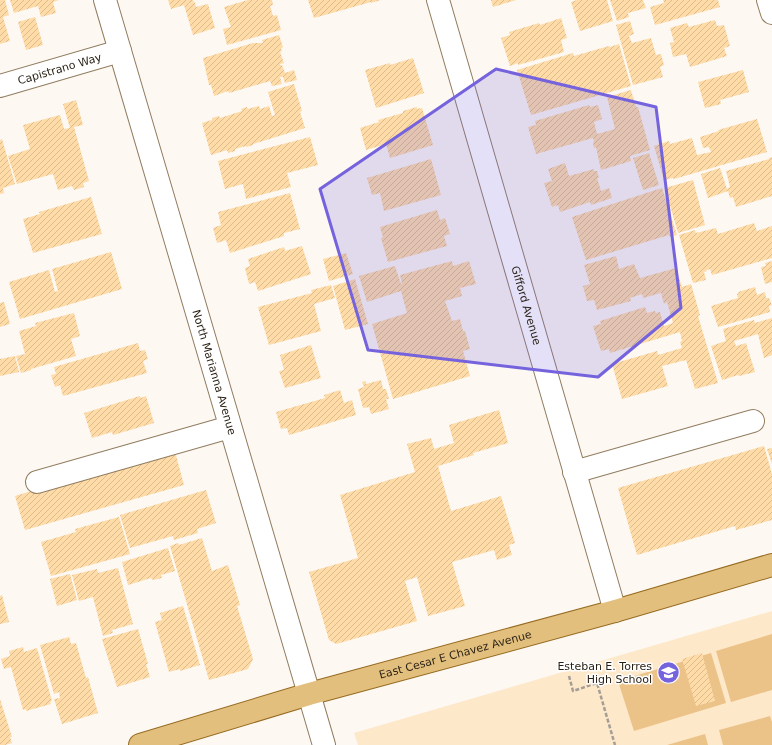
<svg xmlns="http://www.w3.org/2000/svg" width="772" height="745" font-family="'DejaVu Sans',sans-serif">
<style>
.built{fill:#fee8ca}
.green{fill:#ebc287}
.building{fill:url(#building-hatch)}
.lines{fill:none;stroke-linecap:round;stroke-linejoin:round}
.minor-casing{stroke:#917d60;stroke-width:24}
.major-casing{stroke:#966b20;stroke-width:24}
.path{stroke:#a59e96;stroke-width:2.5;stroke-dasharray:4 2;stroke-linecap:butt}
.minor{stroke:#fff;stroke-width:22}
.major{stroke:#e3bf7d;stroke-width:22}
.marked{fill:#7562dd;fill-opacity:0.2;stroke:#7562dd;stroke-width:3;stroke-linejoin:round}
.labels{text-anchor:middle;stroke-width:3;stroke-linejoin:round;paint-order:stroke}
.street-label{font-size:11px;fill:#271f14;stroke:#fff}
.poi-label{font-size:11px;fill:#271f14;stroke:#fff;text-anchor:end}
</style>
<defs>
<pattern id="building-hatch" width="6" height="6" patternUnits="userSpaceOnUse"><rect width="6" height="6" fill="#ffdba7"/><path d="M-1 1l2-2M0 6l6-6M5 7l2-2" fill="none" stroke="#dbbc8f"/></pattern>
</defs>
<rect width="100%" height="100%" fill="#fdf8f2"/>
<polygon class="built" points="772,611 772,745 358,745 354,733"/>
<g class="green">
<polygon points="772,634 772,690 731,702 716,651"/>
<polygon points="711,653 726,703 634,731 618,681"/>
<polygon points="770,716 772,722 772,745 723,745 719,730"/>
<polygon points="705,734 708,745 667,745"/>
</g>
<g class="building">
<polygon points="0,0 5,0 9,15 3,17 10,41 0,44"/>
<polygon points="10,0 59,0 53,2 56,13 41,17 38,6 14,13"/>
<polygon points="168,0 193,0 194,2 171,9"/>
<polygon points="248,0 272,0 273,5 270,6 273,16 277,15 281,30 227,45 223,29 231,27 224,7"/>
<polygon points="308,0 381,0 371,3 371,2 314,18"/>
<polygon points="491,0 516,0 493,7"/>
<polygon points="577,0 607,0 613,21 580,31 571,2"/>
<polygon points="610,0 643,0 646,8 628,13 629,17 617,21"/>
<polygon points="663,0 718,0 720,7 655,25 650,7 664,3"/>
<polygon points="195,2 196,7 208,4 215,28 193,35 184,5"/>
<polygon points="35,17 43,45 26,50 18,22"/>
<polygon points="561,18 567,38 561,40 564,52 518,65 518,63 510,66 501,38 510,35 509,32 539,23 540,25"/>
<polygon points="715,20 717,26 724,25 730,46 724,48 727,56 690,67 686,54 673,57 670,43 674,42 670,28 687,23 689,27"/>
<polygon points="630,21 634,34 629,36 632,43 651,38 656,55 661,54 664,65 660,67 663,77 633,85 616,25"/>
<polygon points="279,35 283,47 281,48 282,51 280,52 284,63 280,64 280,65 282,65 285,73 294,70 297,80 285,83 283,77 280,77 282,84 272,86 270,81 229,93 228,91 214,96 211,85 209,85 203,58 253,43 263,43 262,40"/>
<polygon points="619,44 631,86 531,115 517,70 573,53 574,56 609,46 610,47"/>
<polygon points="413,58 424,93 376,108 365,70 390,63 390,65"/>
<polygon points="743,70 749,92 720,100 721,104 705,108 698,82"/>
<polygon points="294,84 302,111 300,112 305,128 253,144 253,145 246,147 246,146 235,149 235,151 228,153 227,150 211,155 202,123 212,120 212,118 219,116 220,118 242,111 241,109 247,107 248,109 259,106 260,109 269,106 272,116 275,115 268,92"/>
<polygon points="631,90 636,107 638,107 650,150 630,156 631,161 601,170 596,147 594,148 593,142 594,142 593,138 536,154 528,127 536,125 535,121 589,105 590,107 598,105 602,119 594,122 597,134 615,129 607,97"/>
<polygon points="76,100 83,125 74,127 89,181 83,183 84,187 74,190 72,186 58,190 53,174 17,184 8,156 30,149 23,125 60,115 64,129 70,128 63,104"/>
<polygon points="417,107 417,109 422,108 433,145 390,158 386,144 366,150 360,128 379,122 378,120 403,113 403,111"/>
<polygon points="757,119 767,152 674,179 673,178 664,180 654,146 669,141 670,144 692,138 697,155 711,152 709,147 703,148 700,137 719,131 718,130"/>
<polygon points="310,137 318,165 287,173 291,187 246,199 243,184 225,189 218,161"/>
<polygon points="2,139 15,184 3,188 4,193 0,194 0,140"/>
<polygon points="649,153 659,185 643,190 633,158"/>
<polygon points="772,157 772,196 736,207 733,197 730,198 728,191 708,198 701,174 720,168 727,189 730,187 726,171 769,159 769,158"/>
<polygon points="431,159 441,195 384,211 380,193 372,195 367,178"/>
<polygon points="565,163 569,176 594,169 594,171 597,171 599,178 597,178 601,191 609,188 612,198 591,205 590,202 560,212 558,205 552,207 544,183 552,181 548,169"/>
<polygon points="693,180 705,225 678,233 665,188"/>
<polygon points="662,188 677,235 670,237 669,235 586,260 572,217"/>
<polygon points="290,193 300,229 284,233 284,236 230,253 226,240 217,243 213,228 221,225 218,212"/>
<polygon points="91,197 102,234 33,253 23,219 40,214 39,212"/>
<polygon points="437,210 440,220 445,218 450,234 444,236 447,246 388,262 381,238 383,237 380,227"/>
<polygon points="754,223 757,231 772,226 772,258 712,275 710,269 706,270 707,271 704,272 706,280 693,283 679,235 695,230 696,233 716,228 718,234"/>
<polygon points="302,246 311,274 258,291 255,282 249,284 245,268 250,266 248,259 284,247 285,251"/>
<polygon points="111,252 122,289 20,319 9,282 49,270 55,292 58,291 52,269"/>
<polygon points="346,253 353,274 329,281 323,259"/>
<polygon points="616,256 619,269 634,264 640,278 676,268 682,287 691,284 700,315 698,316 718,383 695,389 686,360 662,366 668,386 622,399 612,364 657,351 658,355 682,348 680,342 682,341 680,332 610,353 609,349 601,351 593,326 601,324 600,321 645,307 647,313 655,311 656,313 660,312 664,326 673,323 667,302 664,304 661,293 643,298 642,294 630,298 631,301 597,310 594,300 587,301 583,286 590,284 584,265"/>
<polygon points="452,261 453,266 469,261 476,284 460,288 462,296 445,301 452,321 460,319 463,331 465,331 470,349 463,351 470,376 393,399 372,324 407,313 401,291 367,302 359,276 395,266 401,284 402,284 400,275"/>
<polygon points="772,261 772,282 765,284 761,267 766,266 765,263"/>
<polygon points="355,279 368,324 345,330 333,286"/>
<polygon points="331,285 335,298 314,304 321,331 269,345 258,307 312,293 311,290"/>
<polygon points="755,287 757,295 765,292 766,298 769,298 772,305 769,306 770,312 718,327 711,306 738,298 737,294 739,293 738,292"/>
<polygon points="4,302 10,324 0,327 0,303"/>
<polygon points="74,313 80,336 71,339 76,356 31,369 31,370 21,373 16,356 25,354 19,331 36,326 35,323"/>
<polygon points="772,318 772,355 764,358 758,334 734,341 736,346 746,343 755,372 739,376 738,375 722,380 711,346 726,341 723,329 754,320 755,323"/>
<polygon points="138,343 140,351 145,350 148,359 143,361 147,373 63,396 60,385 55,387 51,375 56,374 54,367"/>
<polygon points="311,345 321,378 285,388 279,371 284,370 280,355"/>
<polygon points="15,356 19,372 0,376 0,359"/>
<polygon points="381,380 383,389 386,389 389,399 386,399 389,409 371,414 369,407 363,408 358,389 364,387 362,382 366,381 366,384"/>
<polygon points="340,390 344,403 352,400 356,415 289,435 287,428 281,429 276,412 325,398 324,395"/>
<polygon points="140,396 141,398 146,396 154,423 113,435 112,432 92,438 84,413"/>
<polygon points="499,410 508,443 473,453 474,455 438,466 451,511 501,496 515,543 509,545 512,555 497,560 494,550 452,562 465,606 428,616 417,577 405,581 417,621 336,644 329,640 309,572 358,558 340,495 415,472 407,444 431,438 434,449 454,443 449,425"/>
<polygon points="764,446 772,474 772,520 736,530 735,526 637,555 618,488"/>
<polygon points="174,448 184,485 25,530 15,496"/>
<polygon points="772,448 772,464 767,449"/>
<polygon points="206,490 216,523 197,529 198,533 174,540 173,536 130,548 120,515"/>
<polygon points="119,517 130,554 51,576 41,542 76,532 75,529"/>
<polygon points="202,538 212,571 228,565 240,605 237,606 253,659 248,669 209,680 170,546 178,543 179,545"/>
<polygon points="168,548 175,571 161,575 162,578 153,580 151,578 128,585 122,562"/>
<polygon points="118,568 133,624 112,630 113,633 103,636 93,597 79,601 72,575 97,569 98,573"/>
<polygon points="70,574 77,600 57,606 50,579"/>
<polygon points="2,595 9,622 0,624 0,596"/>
<polygon points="183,606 200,665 180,671 180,669 169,672 155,622 162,620 160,613"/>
<polygon points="138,629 148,664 146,664 150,677 117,687 102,639"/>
<polygon points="69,637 71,644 76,643 86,678 88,677 98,713 62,724 54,699 60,698 59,692 54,694 40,645"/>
<polygon points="23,647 24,652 37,648 52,701 50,702 51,704 26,711 26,709 23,710 11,667 4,669 1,659 10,656 9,651"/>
<polygon points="702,653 715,701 696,706 682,659"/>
<polygon points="0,699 12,737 10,737 12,743 5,745 0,745"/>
</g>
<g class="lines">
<defs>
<g id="minor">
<path id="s1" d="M105,0L324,745"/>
<path id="s2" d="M438,0L615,611"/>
<polyline points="768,0 772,13"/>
<path id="s3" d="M0,86L120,51"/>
<polyline points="574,472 753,421"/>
<polyline points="37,482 230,427"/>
</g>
<g id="major">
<path id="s4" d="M140,745L309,694L615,611L772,565"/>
</g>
</defs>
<use href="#minor" class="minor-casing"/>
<use href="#major" class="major-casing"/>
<polyline class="path" points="569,676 573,691 597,683 615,745"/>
<use href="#minor" class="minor"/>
<use href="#major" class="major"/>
</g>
<path class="marked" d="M496,69L656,107L681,308L598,377L368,350L320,189Z"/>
<defs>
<symbol id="school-disc" viewBox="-11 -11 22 22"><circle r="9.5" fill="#7562dd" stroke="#fff"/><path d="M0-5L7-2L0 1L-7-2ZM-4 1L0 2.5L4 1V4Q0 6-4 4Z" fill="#fff"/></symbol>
</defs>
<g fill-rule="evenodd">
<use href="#school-disc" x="656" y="660" width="25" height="25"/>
</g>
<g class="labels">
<g class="street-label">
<text dy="4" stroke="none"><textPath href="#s3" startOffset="62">Capistrano Way</textPath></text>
<text dy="4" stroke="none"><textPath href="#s2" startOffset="318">Gifford Avenue</textPath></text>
<text dy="4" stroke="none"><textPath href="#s1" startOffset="388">North Marianna Avenue</textPath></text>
<text dy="4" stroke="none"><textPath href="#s4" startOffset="328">East Cesar E Chavez Avenue</textPath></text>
</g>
<g class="poi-label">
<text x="652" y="670">Esteban E. Torres<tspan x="652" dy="13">High School</tspan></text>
</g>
</g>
</svg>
